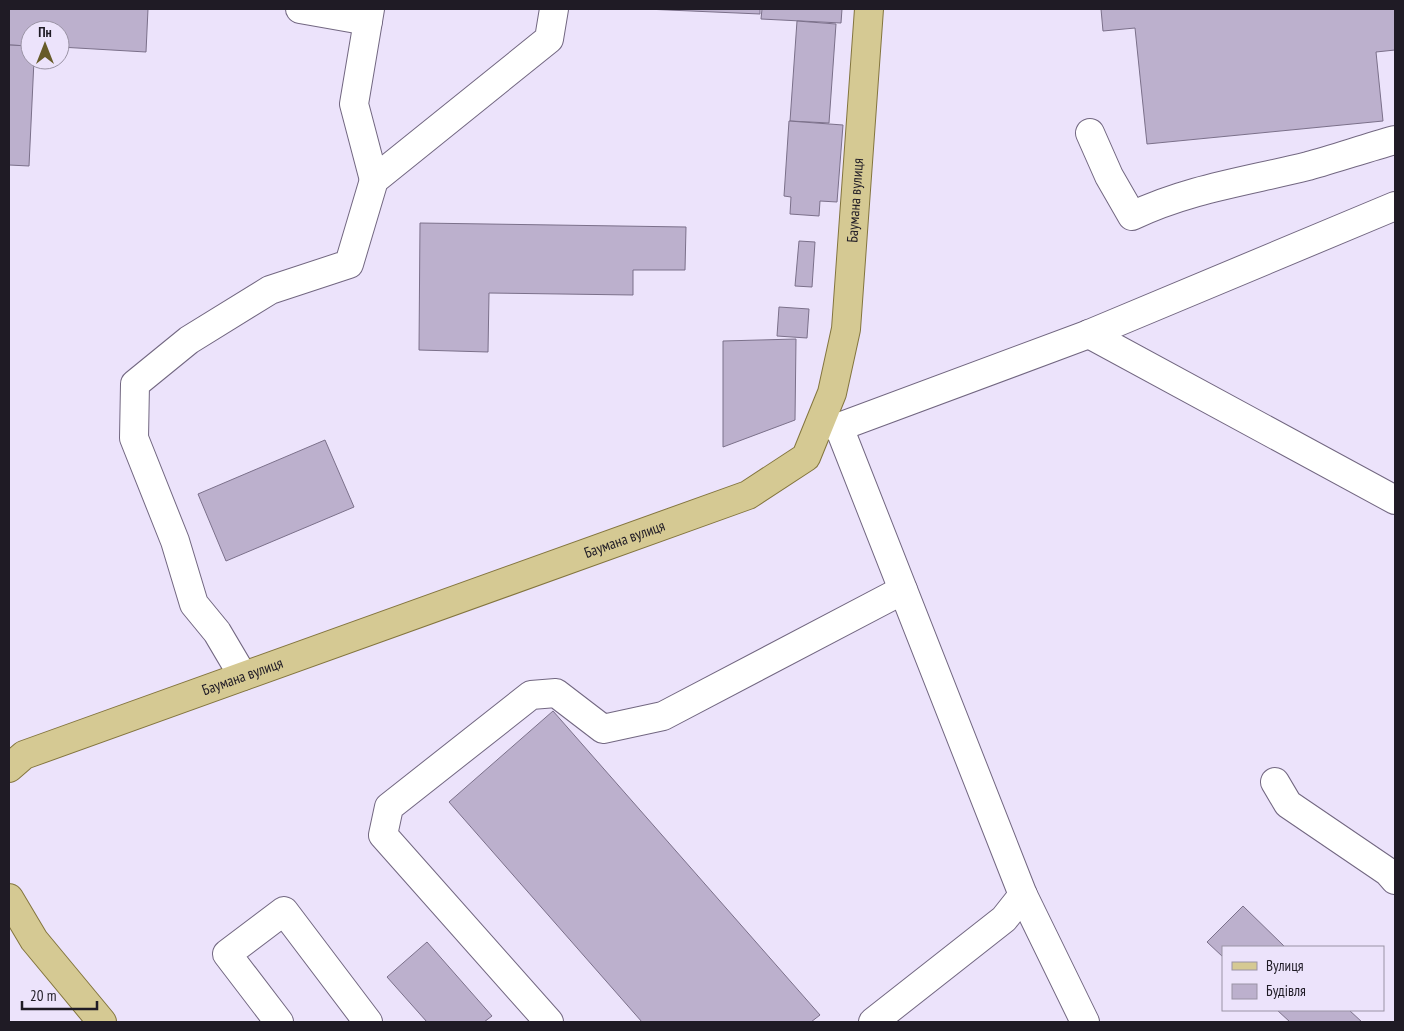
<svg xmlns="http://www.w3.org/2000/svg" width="1404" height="1031" font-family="'PT Sans Narrow',sans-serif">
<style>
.building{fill:#bcb0cd;stroke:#7b708a}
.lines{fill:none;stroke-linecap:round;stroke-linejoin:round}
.minor-casing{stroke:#726781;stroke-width:30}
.major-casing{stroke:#83753e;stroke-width:30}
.minor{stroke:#fff;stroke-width:28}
.major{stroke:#d5c993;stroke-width:28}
.labels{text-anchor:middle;stroke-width:4;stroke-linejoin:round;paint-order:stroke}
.street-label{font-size:15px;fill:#1f1b25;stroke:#ece3fb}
</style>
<rect width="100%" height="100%" fill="#ece3fb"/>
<g class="building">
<polygon points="9,9 148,9 146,52 60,47 60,30 30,30 30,46 9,45"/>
<polygon points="645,9 760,9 760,14"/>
<polygon points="762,9 842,9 841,23 761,19"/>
<polygon points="1101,9 1395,9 1395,50 1376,52 1383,121 1147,144 1135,28 1103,31"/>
<polygon points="797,21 836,24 829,123 790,121"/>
<polygon points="9,45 30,46 30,60 34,60 29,166 9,165"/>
<polygon points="789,121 843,125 837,202 820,201 819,216 790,214 791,197 784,196"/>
<polygon points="420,223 686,227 685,270 633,270 633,295 489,293 488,352 419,350"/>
<polygon points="799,241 815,242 812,287 795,286"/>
<polygon points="779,307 809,309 807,338 777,336"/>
<polygon points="796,339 795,420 723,447 723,341"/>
<polygon points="325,440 354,507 226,561 198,494"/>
<polygon points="553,711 820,1015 811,1022 642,1022 449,802"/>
<polygon points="1243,906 1285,947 1223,947 1223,957 1207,942"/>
<polygon points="427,942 492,1016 484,1022 427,1022 387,977"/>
<polygon points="1277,1010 1349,1010 1362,1022 1290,1022"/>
</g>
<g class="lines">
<defs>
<g id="minor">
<polyline points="300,9 368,21"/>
<polyline points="370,9 354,104 374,180"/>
<path d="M1090,133L1109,176L1132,216C1188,189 1248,181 1308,166C1337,158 1366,148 1395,140"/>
<polyline points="1089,334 1395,500"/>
<polyline points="820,424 839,427 1089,334 1395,206"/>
<polyline points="839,427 1023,895 1085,1022"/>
<polyline points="243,676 217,632 194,604 175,541 134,438 135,384 189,340 270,290 349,264 374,180 549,39 554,9"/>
<polyline points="1275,782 1288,804 1388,872 1395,880"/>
<polyline points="279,1022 227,954 284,911 368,1022"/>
<polyline points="549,1022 383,835 389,807 531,695 556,693 603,729 663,716 903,590"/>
<polyline points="873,1022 1004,919 1023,895"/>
</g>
<g id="major">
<path id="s1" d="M9,768L24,755L748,495L806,457L832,393L846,329L869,9"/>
<polyline points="9,898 34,940 102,1022"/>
</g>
</defs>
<use href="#minor" class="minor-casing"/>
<use href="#major" class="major-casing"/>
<use href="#minor" class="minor"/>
<use href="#major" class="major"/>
</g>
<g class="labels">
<g class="street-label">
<text dy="5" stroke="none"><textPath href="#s1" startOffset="1122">Баумана вулиця</textPath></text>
<text dy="5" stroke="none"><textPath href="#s1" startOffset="658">Баумана вулиця</textPath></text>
<text dy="5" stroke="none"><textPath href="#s1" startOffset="252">Баумана вулиця</textPath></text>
</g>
</g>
<rect width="1404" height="1031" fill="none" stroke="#1f1b25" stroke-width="20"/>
<rect x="1222" y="946" width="162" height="65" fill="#ece3fb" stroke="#9a93a5"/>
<rect x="1232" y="962" width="25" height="8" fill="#d5c993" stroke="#9a93a5"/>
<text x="1266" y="971" font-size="15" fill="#1f1b25">Вулиця</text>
<rect x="1232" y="984" width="25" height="15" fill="#bcb0cd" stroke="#9a93a5"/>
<text x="1266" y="996" font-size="15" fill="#1f1b25">Будівля</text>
<g transform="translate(45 45)"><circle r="24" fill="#ece3fb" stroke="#9a93a5"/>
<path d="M0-4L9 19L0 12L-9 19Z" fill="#675b28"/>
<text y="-8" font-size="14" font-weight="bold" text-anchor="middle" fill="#1f1b25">Пн</text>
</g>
<path d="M22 1001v8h75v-8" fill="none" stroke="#1f1b25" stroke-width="2.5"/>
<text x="30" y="1001" font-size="15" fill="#1f1b25" stroke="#ece3fb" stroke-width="4" paint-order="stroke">20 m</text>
</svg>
